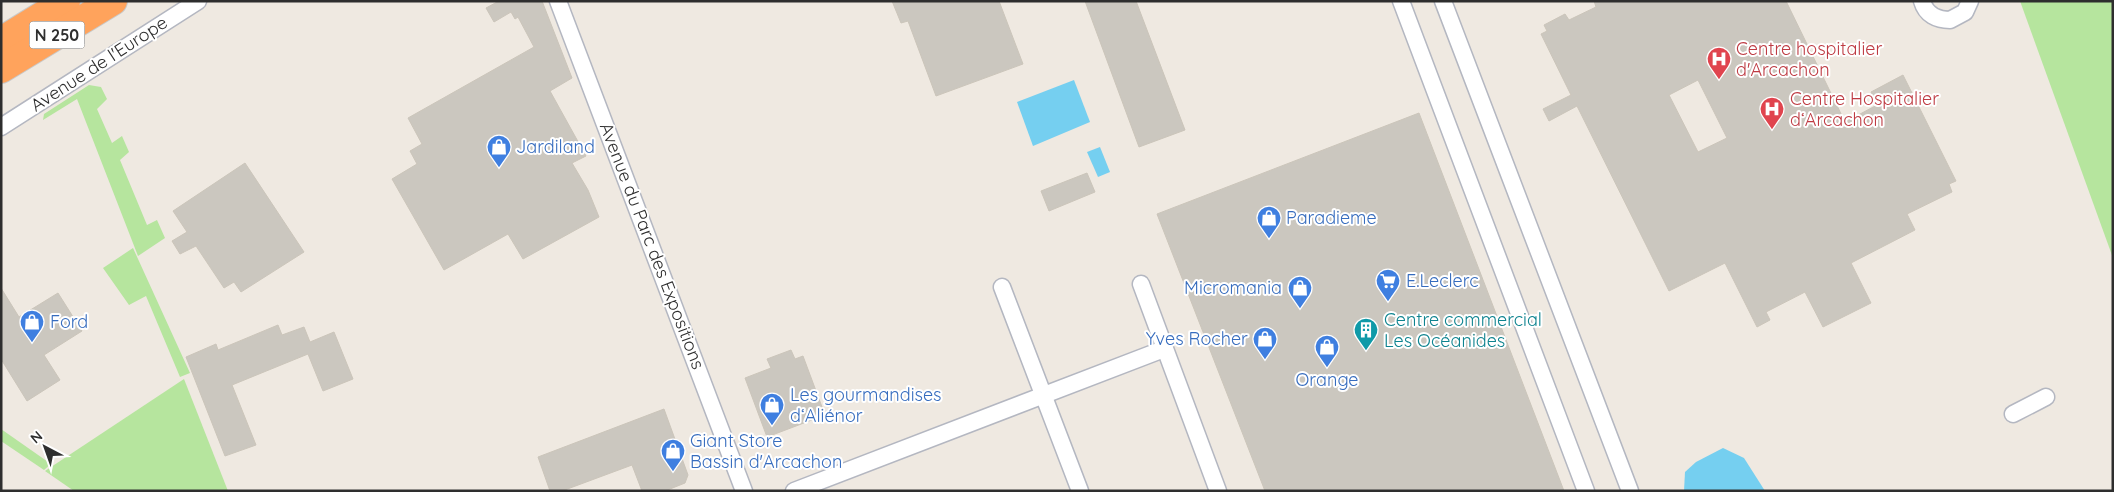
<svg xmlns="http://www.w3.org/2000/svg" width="2114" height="492" font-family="Quicksand,sans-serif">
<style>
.green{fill:#b6e59e}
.water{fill:#75cff0}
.building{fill:#cbc7bf;stroke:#cbc5ba;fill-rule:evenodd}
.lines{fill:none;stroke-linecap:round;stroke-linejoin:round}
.street-casing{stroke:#b4b7c1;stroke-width:19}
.highway-casing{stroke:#c9c9c9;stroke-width:30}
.street{stroke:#fff;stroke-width:16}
.highway{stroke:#ffa35c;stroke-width:28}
.labels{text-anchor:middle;stroke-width:4;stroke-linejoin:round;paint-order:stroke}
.shield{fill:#fff;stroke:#6d6d6d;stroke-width:1}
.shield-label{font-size:16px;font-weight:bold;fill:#2e2e2e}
.health-label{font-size:18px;fill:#be3a42;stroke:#fff;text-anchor:start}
.street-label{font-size:18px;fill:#2e2e2e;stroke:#fff}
.shop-label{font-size:18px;fill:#366cbe;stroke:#fff;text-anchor:start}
.culture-label{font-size:18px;fill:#0d838f;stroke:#fff;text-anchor:start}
</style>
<rect width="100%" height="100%" fill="#efe9e1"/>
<g class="green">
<polygon points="2020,1 2113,1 2113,258"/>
<polygon points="89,85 101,87 107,99 97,109 112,143 122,136 129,152 120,160 147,225 157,220 165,238 138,256 77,99 43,120 44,114"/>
<polygon points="133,248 190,373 180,377 146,296 129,305 103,268"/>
<polygon points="184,379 228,491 74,491 45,471"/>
<polygon points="1,429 51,464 44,470 1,441"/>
</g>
<g class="water">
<polygon points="1074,80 1090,122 1033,146 1017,102"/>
<polygon points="1100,147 1110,172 1098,177 1087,152"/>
<polygon points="1723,448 1744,458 1765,491 1684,491 1685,472 1696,462"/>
</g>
<g class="building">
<polygon points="499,1 542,1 572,78 550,91 586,156 572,163 588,190 599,217 523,259 508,234 444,270 392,179 417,164 410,151 422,144 408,118 534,47 518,17 515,19 511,12 494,22 486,8"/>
<polygon points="892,1 999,1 1023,64 936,96 908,21 901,23"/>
<polygon points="1085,1 1136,1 1185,130 1139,147"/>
<path d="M1594,1H1786L1845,122L1877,105L1871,92L1903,75L1956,181L1949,184L1952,192L1907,214L1915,230L1851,263L1871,303L1823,327L1805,292L1766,312L1770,320L1757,327L1725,263L1669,291L1577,106L1549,121L1543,109L1571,95L1541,34L1547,31L1544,25L1565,14L1569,20L1596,7ZM1698,80L1727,138L1698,152L1669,95Z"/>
<polygon points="1419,113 1564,491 1265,491 1157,214"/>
<polygon points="245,163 304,252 241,292 234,282 224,288 196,246 180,254 172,241 187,232 173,211"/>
<polygon points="1087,173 1095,192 1049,211 1041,191"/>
<polygon points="1,288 19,317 58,293 82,331 44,355 60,380 27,401 1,359"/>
<polygon points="278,325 282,335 304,327 310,342 334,332 353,379 323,391 308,354 232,385 256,445 225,456 186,357 216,344 218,350"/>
<polygon points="791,350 795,359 803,356 825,415 767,437 745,378 771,368 767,359"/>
<polygon points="664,409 688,475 685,483 665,491 642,491 632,465 562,491 550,491 538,457"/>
</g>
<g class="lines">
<defs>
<g id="street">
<polyline points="558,1 744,491"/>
<polyline points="1401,1 1586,491"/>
<polyline points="1443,1 1630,491"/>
<path d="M1922,1C1926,15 1937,20 1950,20L1965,12L1970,1"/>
<polyline points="1,127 198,1"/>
<polyline points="1141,284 1218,491"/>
<polyline points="1002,287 1080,491"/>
<polyline points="2013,414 2046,397"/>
<polyline points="794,491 1164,349"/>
</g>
<g id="highway">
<polyline points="1,41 66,1"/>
<polyline points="1,69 113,1"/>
</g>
</defs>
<use href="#street" class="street-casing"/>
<use href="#highway" class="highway-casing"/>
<use href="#street" class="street"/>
<use href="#highway" class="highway"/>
</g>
<defs>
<symbol id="hospital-pin" viewBox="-11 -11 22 30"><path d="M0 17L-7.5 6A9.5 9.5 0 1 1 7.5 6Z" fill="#e0444e" stroke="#fff"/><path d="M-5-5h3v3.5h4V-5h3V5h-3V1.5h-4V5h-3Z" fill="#fff"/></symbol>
<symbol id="shop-pin" viewBox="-11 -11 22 30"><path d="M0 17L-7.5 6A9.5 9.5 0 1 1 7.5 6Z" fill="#3f7fe0" stroke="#fff"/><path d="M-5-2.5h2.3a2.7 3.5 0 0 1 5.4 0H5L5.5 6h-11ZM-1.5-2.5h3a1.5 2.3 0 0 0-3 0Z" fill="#fff"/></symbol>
<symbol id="supermarket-pin" viewBox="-11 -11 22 30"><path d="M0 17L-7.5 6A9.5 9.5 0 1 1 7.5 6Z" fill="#3f7fe0" stroke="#fff"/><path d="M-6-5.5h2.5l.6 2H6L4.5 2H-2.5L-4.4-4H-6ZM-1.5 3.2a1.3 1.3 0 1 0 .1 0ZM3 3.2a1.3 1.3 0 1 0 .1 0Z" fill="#fff"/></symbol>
<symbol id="building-pin" viewBox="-11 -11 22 30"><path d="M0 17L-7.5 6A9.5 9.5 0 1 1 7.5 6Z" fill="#0f9aa8" stroke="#fff"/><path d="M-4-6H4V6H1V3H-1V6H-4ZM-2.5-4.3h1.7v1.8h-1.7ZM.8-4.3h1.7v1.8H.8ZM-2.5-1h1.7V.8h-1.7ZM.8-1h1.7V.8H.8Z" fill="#fff"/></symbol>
</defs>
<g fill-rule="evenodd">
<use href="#hospital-pin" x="1705" y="45" width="28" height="38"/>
<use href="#hospital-pin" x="1758" y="95" width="28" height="38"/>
<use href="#shop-pin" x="485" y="133" width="28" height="38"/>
<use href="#shop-pin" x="1255" y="204" width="28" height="38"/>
<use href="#supermarket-pin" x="1374" y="267" width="28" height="38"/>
<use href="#shop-pin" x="1286" y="274" width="28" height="38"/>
<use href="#shop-pin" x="18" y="308" width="28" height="38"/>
<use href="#building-pin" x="1352" y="316" width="28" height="38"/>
<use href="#shop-pin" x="1251" y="325" width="28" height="38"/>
<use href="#shop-pin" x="1313" y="333" width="28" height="38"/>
<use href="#shop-pin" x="758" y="391" width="28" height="38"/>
<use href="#shop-pin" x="659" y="437" width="28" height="38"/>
</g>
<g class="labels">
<rect class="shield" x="29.5" y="21.5" width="55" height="27" rx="4"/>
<g class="shield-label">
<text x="57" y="41">N 250</text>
</g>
<g class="health-label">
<text x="1736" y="55">Centre hospitalier<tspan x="1736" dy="21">d'Arcachon</tspan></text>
<text x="1790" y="105">Centre Hospitalier<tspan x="1790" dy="21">d‘Arcachon</tspan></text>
</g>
<g class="street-label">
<text transform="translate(99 64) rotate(-33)" y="6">Avenue de l'Europe</text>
<text transform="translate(652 246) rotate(69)" y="6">Avenue du Parc des Expositions</text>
</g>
<g class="shop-label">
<text x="516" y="153">Jardiland</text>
<text x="1286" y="224">Paradieme</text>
<text x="1406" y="287">E.Leclerc</text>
<text x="1282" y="294" text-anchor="end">Micromania</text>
<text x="50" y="328">Ford</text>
<text x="1248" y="345" text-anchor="end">Yves Rocher</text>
<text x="1327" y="386" text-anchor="middle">Orange</text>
<text x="790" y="401">Les gourmandises<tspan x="790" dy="21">d‘Aliénor</tspan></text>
<text x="690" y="447">Giant Store<tspan x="690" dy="21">Bassin d'Arcachon</tspan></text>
</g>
<g class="culture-label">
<text x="1384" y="326">Centre commercial<tspan x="1384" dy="21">Les Océanides</tspan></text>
</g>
</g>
<rect width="2114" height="492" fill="none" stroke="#2e2e2e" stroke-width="5"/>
<g transform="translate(45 447) rotate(319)" stroke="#ffffff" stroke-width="4" paint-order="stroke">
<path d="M0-4L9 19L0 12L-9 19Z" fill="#2e2e2e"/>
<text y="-8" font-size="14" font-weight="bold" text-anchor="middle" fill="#2e2e2e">N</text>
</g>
</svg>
